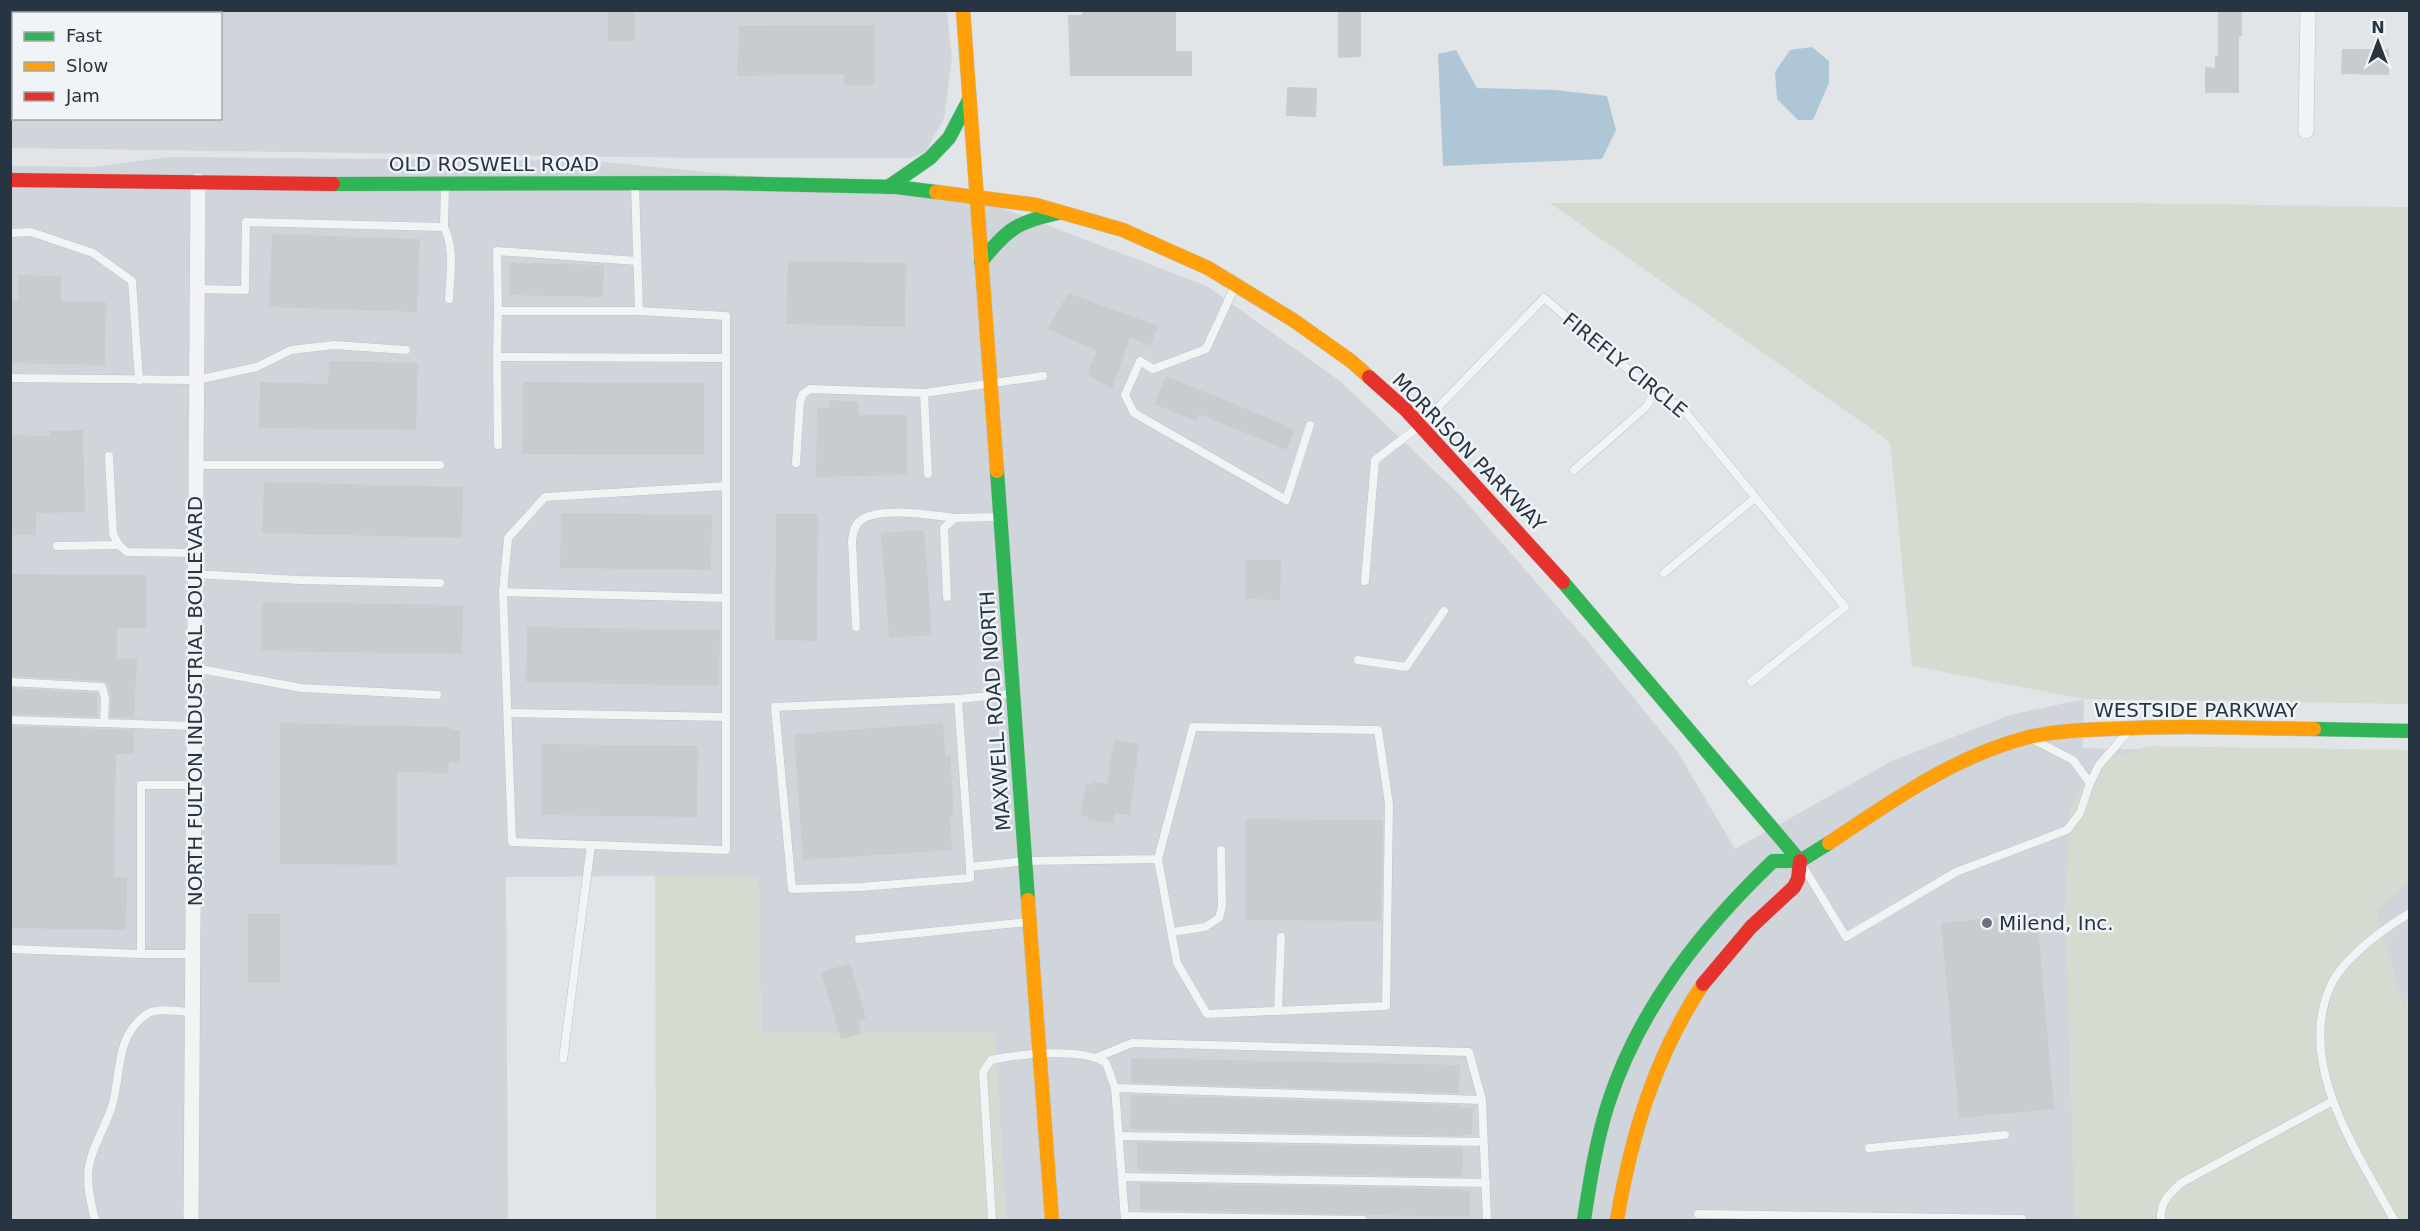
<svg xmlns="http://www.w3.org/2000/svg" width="2420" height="1231" font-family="'DejaVu Sans',sans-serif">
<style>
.built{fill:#d0d5db;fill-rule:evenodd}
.green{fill:#d4dcd2}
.water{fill:#aec6d5}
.building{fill:#c8ccce}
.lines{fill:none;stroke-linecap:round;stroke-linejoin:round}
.lane-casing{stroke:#c0c3c6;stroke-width:9}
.street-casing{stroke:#c0c3c6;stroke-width:16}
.fast-casing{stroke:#c0c3c6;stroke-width:15}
.slow-casing{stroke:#c0c3c6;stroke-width:15}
.jam-casing{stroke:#c0c3c6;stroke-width:15}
.lane{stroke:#f2f3f4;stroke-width:8}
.street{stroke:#f2f3f4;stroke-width:15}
.fast{stroke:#30b455;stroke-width:14}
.slow{stroke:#ff9f0a;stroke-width:14}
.jam{stroke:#e5322d;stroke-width:14}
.poi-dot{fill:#68737d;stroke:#f0f4f7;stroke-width:2}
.labels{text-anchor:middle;stroke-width:5;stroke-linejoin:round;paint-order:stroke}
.street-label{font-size:20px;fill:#273543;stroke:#f0f4f7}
.poi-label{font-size:20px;fill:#273543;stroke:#f0f4f7;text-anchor:start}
</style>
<rect width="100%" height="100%" fill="#e2e5e8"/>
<g class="built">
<path d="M11,11H947L952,58L944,118L926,151L912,158H698L11,148ZM14,14H220V118H14Z"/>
<polygon points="169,157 594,161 976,198 1207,286 1340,381 1461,496 1590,644 1677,751 1735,849 1892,761 2010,715 2084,699 2083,748 2409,756 2409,1220 1006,1220 994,1032 761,1034 758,877 655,876 506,877 508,1220 11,1220 11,166 92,167"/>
</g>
<g class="green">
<polygon points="1550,203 2126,203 2409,207 2409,704 2084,699 1912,666 1890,442"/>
<polygon points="2149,746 2409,750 2409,882 2376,911 2404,1006 2409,997 2409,1220 2075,1220 2065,910 2070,809 2096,762"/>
<polygon points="655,876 758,877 761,1033 994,1032 1006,1220 656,1220"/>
</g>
<g class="water">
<polygon points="1812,47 1829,61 1829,83 1813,120 1798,120 1777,99 1775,72 1790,50"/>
<polygon points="1456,50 1477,88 1555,90 1607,96 1616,130 1602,159 1443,166 1438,54"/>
</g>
<g class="building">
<rect x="608" y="10" width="27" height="31"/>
<polygon points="1082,10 1176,10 1176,51 1192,51 1192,76 1070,76 1068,15 1082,15"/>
<polygon points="1338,10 1361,10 1361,57 1338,58"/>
<polygon points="2218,10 2242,10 2242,36 2239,36 2239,93 2205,93 2205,67 2215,68 2215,56 2218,56"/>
<polygon points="875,25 874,85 844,85 844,74 737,76 739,26"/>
<polygon points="2342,49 2389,49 2389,75 2341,74"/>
<polygon points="1287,87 1317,88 1316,117 1286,116"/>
<polygon points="272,234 420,239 417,312 269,307"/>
<polygon points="788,261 906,263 905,327 786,324"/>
<polygon points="510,263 604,265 603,297 509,295"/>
<polygon points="18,275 61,276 61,301 106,302 105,365 10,363 10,300 18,300"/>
<polygon points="1068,293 1158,326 1150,346 1130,337 1112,389 1087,374 1097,351 1048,329"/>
<polygon points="329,361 418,363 416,430 259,428 260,382 328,384"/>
<polygon points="1166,376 1295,429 1287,450 1199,414 1196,421 1154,404"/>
<polygon points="523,382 704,383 704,455 522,454"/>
<polygon points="830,400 858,402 859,415 907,415 907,475 816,477 817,408 829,408"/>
<polygon points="83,430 85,512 36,513 36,535 10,535 10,435 50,436 49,431"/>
<polygon points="264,482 463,487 462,538 262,533"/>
<polygon points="561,513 712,515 711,570 560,568"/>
<polygon points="776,514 818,514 817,641 775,640"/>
<polygon points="924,530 932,635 889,638 881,533"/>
<polygon points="1246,560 1281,560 1280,600 1245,599"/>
<polygon points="10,574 146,575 146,628 117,628 117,658 137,659 134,718 110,717 111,696 108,685 103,681 10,676"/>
<polygon points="262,602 463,605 462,654 261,651"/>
<polygon points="527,627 720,630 719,686 526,682"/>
<polygon points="10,688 97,693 98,717 10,714"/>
<polygon points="280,723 450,727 450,730 460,730 460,763 449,762 448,773 397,772 397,865 280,864"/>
<polygon points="943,723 945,756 950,755 954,814 950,816 952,850 803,860 794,734"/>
<polygon points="10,726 134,730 134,754 116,754 114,877 127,878 126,930 10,928"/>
<polygon points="1114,740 1139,744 1130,815 1115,813 1113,824 1088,820 1088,816 1080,815 1086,784 1093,785 1093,782 1107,784"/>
<polygon points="542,744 698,746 697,817 541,815"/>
<polygon points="1246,819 1383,820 1381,921 1245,920"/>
<rect x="248" y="914" width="32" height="69"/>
<polygon points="2037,914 2054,1109 1959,1118 1941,923"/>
<polygon points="850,963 866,1018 858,1021 861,1034 841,1039 821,972"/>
<polygon points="1131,1058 1460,1065 1459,1093 1131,1083"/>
<polygon points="1131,1095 1459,1105 1459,1108 1473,1108 1472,1134 1463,1134 1463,1136 1137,1130 1130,1128"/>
<polygon points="1137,1142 1463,1148 1462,1177 1140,1171 1140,1169 1137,1169"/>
<polygon points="1140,1183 1462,1189 1462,1191 1470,1191 1470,1217 1140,1210"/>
</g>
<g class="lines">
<defs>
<g id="lane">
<polyline points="635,185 639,311 726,316 726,850 512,842 503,592 508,538 545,497 726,486"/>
<path d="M444,227C455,249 450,276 449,299"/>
<polyline points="10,233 31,232 93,253 132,281 139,380"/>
<polyline points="1235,286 1206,349 1153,369 1140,361 1125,395 1134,413 1286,500 1310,425"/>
<polyline points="197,289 245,290 246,222 444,227 445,186"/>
<polyline points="498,311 497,251 637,261"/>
<polyline points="639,311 498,311 497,357 726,358"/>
<polyline points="497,357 498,445"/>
<polyline points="10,378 197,380 257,367 291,350 334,345 406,350"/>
<polyline points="924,393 928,474"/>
<polyline points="109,456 113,534 119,545 127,552 195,553"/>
<polyline points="796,463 800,402 803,394 810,389 924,393 1043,376"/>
<polyline points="196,465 440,465"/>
<polyline points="1574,470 1646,407 1655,392"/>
<polyline points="57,546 119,545"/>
<polyline points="1664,573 1755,498"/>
<polyline points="195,574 299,580 440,583"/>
<polyline points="1365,581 1375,460 1421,425 1544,298 1655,392 1683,409 1845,607 1751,682"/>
<polyline points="503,592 726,598"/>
<polyline points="947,597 944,528 955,518 998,517"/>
<path d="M856,627L852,541C853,533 854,525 861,520C880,506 932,515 955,518"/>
<polyline points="1358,660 1406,667 1444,611"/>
<polyline points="195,668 301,688 437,695"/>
<polyline points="10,682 102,687 105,698 104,723"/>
<polyline points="958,699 1010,694"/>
<polyline points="508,713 726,717"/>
<polyline points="10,720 194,726"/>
<polyline points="2036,741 2073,760 2090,783"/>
<polyline points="970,867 958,699 775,707 792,889 861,887 970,878 970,867 1026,861 1158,859 1193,727 1378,730 1389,804 1386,1006 1207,1014 1177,963 1158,859"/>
<polyline points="1804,868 1846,937 1956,872 2067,830 2080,813 2090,783 2099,765 2128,732"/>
<polyline points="1172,932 1205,927 1219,918 1222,906 1221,850"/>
<polyline points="859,939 1029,922"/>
<polyline points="10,949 141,954"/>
<polyline points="193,954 141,954 141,785 194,785"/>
<polyline points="1278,1011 1281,937"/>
<polyline points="1098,1057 1132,1043 1469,1052 1482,1100"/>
<polyline points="563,1059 591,845"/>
<polyline points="1115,1088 1482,1100 1487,1220"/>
<polyline points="1120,1136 1483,1142"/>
<polyline points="1869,1148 2005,1135"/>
<polyline points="1122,1177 1486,1183"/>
<polyline points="1698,1214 2022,1219"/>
<polyline points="1125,1216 1363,1220"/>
<path d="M95,1220C91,1203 86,1184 89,1166C93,1144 106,1126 112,1106C122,1073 114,1037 147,1014C158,1007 180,1012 192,1012"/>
<path d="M992,1220L983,1072L991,1060C1018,1054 1084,1047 1106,1063L1115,1088L1125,1220"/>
<path d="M2161,1220C2160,1202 2168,1195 2181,1183L2331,1102"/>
<path d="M2394,1220C2358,1153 2296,1066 2330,987C2343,958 2383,929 2410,913"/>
</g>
<g id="street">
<polyline points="2306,131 2308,10"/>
<polyline points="191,1220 198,181"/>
</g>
<g id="fast">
<polyline points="333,184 713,183 896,187 936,192"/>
<polyline points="888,187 930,158 949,138 969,100"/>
<path d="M981,262C1007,229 1017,222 1058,213"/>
<polyline points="997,471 1028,900"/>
<polyline points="1563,582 1800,861"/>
<polyline points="2314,729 2410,731"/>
<path d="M1584,1220C1590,1181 1596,1142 1608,1104C1639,1008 1702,929 1773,861H1800L1829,843"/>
</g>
<g id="slow">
<polyline points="963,10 997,471"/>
<polyline points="936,192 1036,205 1123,230 1208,268 1293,320 1351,361 1369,377"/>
<path d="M1829,843C1892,801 1954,756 2029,737C2054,731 2084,730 2110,729C2178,725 2246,728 2314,729"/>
<polyline points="1028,900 1052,1220"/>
<path d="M1617,1220C1631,1136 1655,1056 1703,984"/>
</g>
<g id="jam">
<polyline points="10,180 333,184"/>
<polyline points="1369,377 1406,410 1563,582"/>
<polyline points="1703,984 1751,927 1794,887 1798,879 1800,861"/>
</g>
</defs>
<use href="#lane" class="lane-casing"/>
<use href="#street" class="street-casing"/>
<use href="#fast" class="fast-casing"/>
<use href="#slow" class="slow-casing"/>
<use href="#jam" class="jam-casing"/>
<use href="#lane" class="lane"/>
<use href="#street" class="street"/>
<use href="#fast" class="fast"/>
<use href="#slow" class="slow"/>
<use href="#jam" class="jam"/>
</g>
<circle class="poi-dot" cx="1987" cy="923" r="6"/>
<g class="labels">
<g class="street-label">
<text x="494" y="171">OLD ROSWELL ROAD</text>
<text transform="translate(1625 365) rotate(39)" y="7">FIREFLY CIRCLE</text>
<text transform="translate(1469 452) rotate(46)" y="7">MORRISON PARKWAY</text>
<text transform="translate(195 701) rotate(-90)" y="7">NORTH FULTON INDUSTRIAL BOULEVARD</text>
<text x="2196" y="717">WESTSIDE PARKWAY</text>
<text transform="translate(995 711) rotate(-94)" y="7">MAXWELL ROAD NORTH</text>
</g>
<g class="poi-label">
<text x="1999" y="930">Milend, Inc.</text>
</g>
</g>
<rect width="2420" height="1231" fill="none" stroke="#273543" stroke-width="24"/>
<rect x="12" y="12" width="210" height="108" fill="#f0f4f7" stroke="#a0a8af" stroke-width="1.5"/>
<rect x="24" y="32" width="30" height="9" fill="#30b455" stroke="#a0a8af" stroke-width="1.5"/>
<text x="66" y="42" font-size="18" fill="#273543">Fast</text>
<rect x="24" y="62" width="30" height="9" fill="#ff9f0a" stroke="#a0a8af" stroke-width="1.5"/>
<text x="66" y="72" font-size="18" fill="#273543">Slow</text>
<rect x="24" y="92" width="30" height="9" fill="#e5322d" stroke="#a0a8af" stroke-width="1.5"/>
<text x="66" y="102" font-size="18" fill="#273543">Jam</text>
<g transform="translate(2378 42)" stroke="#f0f4f7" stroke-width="4.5" paint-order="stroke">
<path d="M0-4.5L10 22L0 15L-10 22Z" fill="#273543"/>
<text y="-9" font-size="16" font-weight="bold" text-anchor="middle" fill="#273543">N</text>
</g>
</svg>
